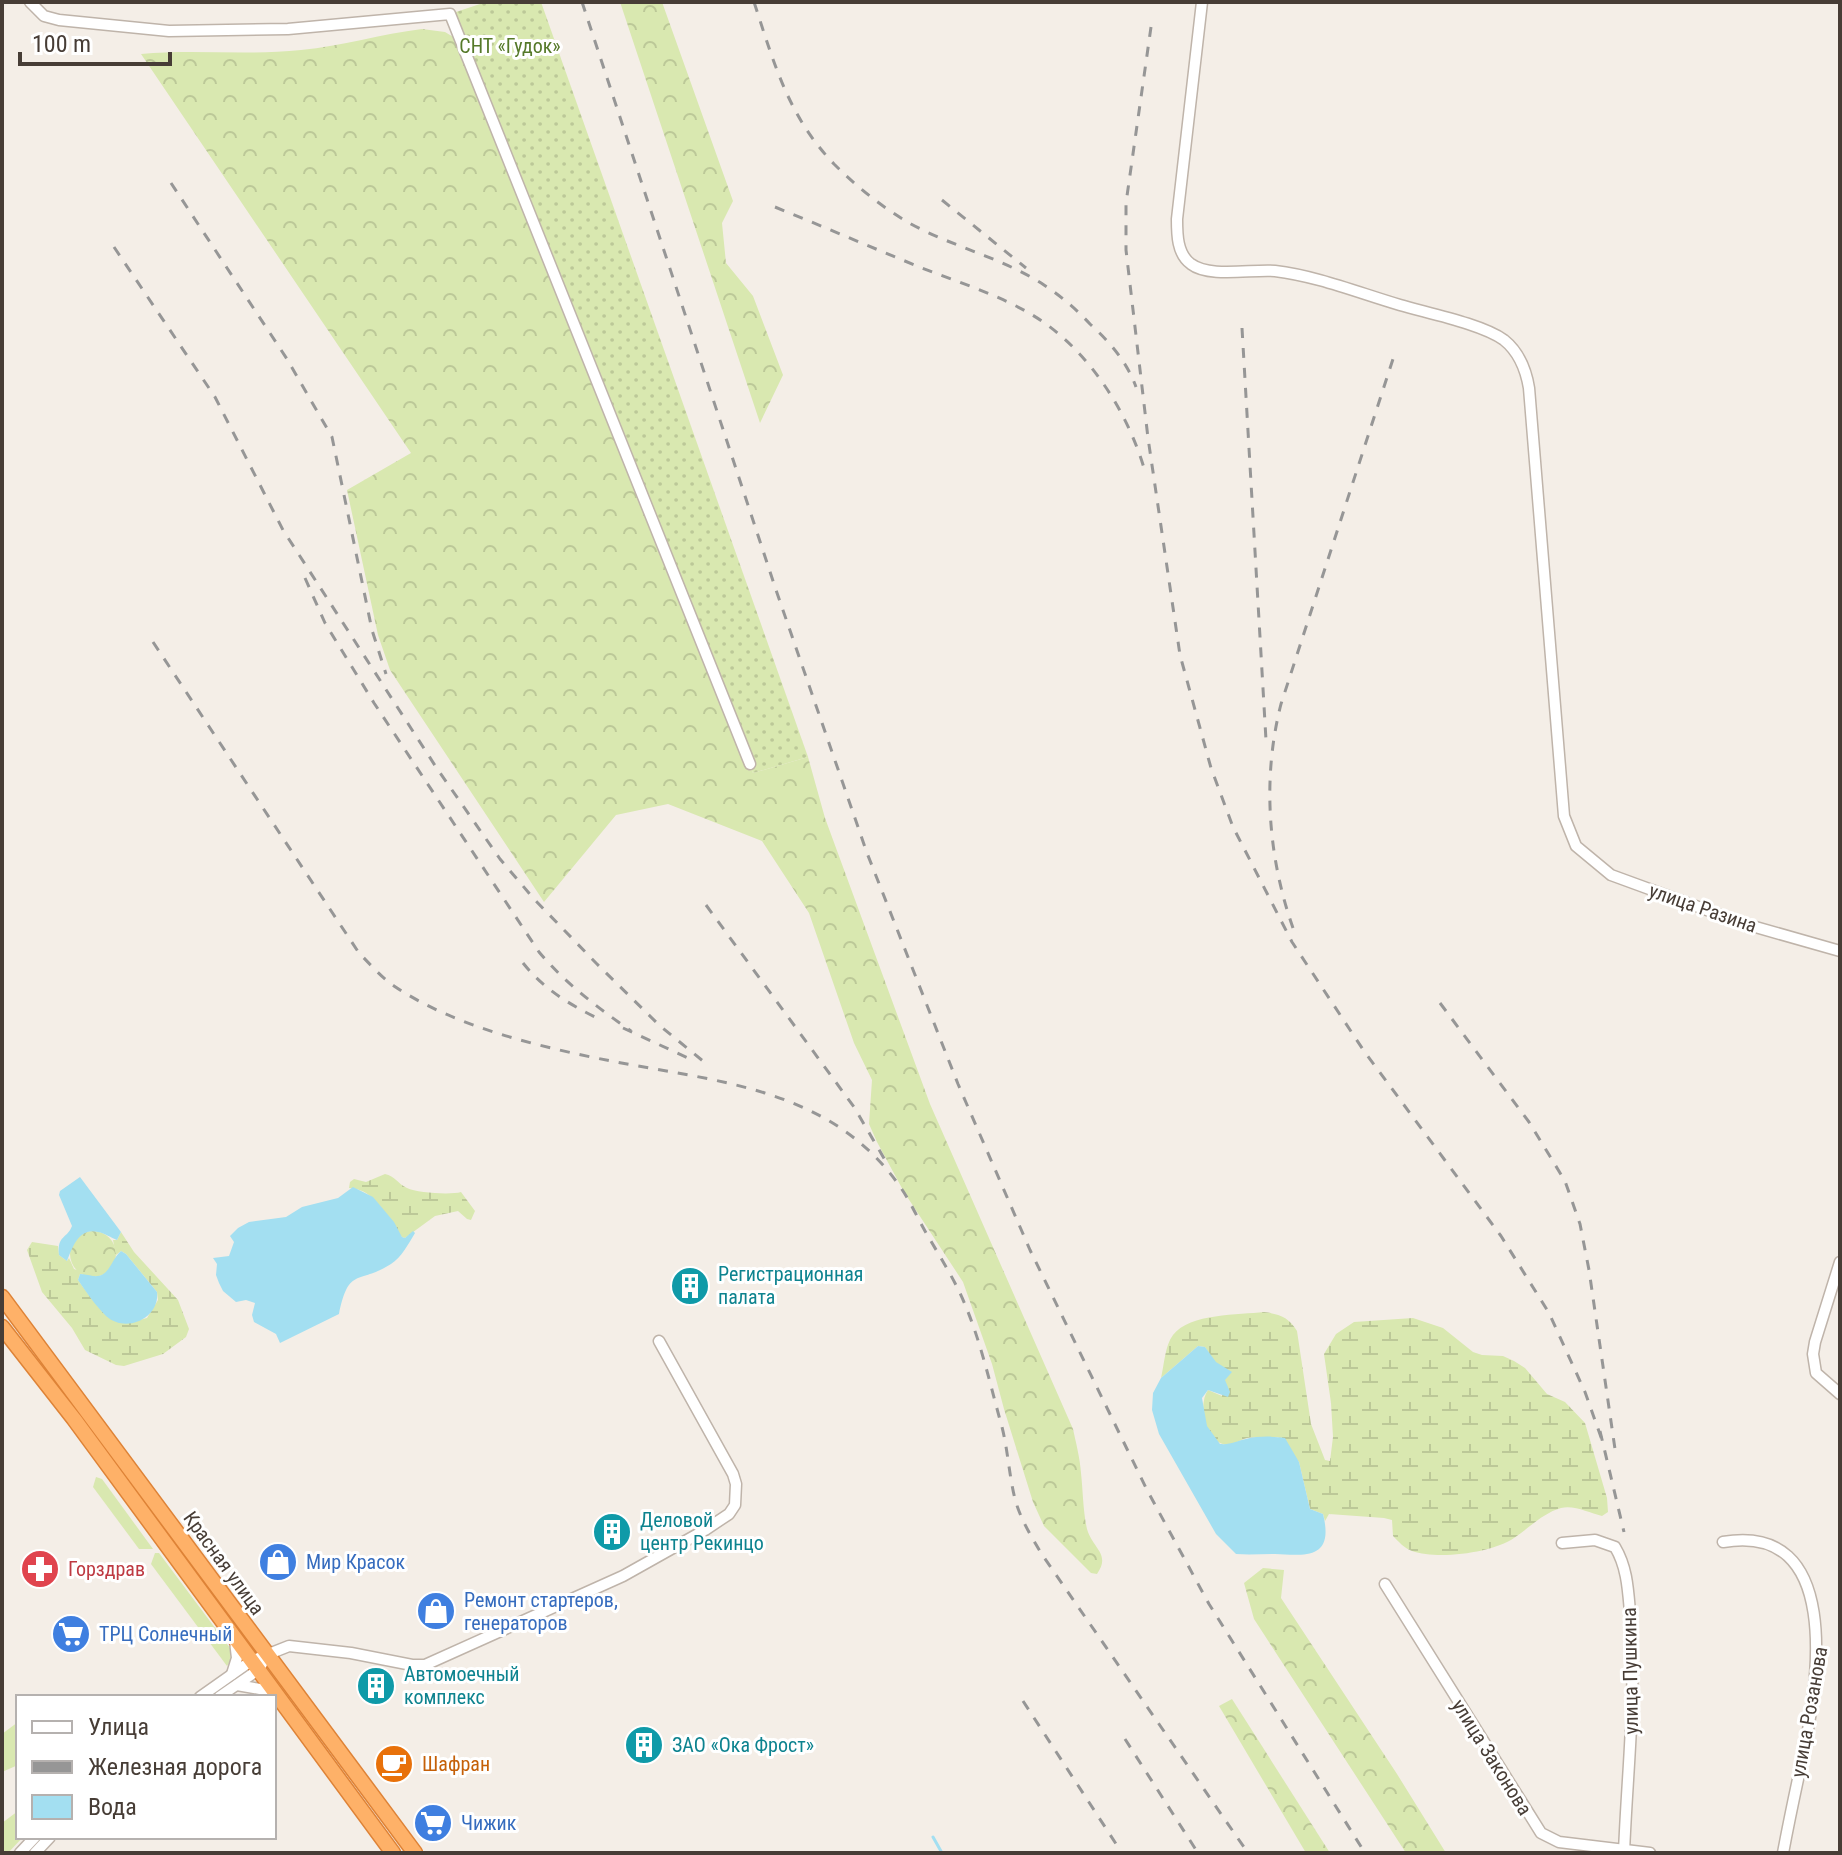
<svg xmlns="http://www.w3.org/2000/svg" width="1842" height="1855" font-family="'Roboto Condensed',sans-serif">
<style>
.green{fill:#d9e8b0}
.forest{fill:url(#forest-crowns)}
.wetland{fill:url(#wetland-marsh)}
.garden{fill:url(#garden-dots)}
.water{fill:#a3dff1}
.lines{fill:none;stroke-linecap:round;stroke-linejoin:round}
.stream{stroke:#a3dff1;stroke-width:3}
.minor-casing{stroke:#bfb4aa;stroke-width:13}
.highway-casing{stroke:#de8337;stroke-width:17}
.minor{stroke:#fff;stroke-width:10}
.highway{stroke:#feb168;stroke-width:14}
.rail{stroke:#969696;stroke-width:3;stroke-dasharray:10 10;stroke-linecap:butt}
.labels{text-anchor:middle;stroke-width:6;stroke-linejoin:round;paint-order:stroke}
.park-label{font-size:20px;fill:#557929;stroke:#fff}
.street-label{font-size:20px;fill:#473d36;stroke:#fff}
.culture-label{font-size:20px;fill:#0d838f;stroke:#fff;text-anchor:start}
.shop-label{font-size:20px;fill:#366cbe;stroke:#fff;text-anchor:start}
.health-label{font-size:20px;fill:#be3a42;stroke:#fff;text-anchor:start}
.food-label{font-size:20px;fill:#c56008;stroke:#fff;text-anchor:start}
</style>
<defs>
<pattern id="forest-crowns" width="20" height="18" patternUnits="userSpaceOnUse" patternTransform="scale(2)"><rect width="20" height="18" fill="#d9e8b0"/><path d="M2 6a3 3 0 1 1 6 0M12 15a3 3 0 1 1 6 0" fill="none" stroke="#bcc898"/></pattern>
<pattern id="wetland-marsh" width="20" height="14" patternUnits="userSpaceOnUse" patternTransform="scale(2)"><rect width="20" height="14" fill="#d9e8b0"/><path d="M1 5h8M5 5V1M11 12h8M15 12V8" fill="none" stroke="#bcc898"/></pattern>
<pattern id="garden-dots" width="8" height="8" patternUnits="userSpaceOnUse" patternTransform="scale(2)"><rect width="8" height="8" fill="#d9e8b0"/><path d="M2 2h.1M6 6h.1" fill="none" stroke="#bcc898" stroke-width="1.8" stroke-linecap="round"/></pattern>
</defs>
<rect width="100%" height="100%" fill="#f4eee7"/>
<g class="green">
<polygon points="96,1477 102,1479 153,1549 139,1549 93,1487"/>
<polygon points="155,1553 159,1553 230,1648 231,1660 227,1666 151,1564"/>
<polygon points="18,1722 18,1765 2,1772 2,1734"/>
<polygon points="18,1811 18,1837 23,1837 8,1853 2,1853 2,1823"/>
</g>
<g class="forest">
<polygon points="620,2 662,2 733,201 722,223 726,263 753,296 783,375 760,423"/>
<path d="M422,29L445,32L460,41L753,773L808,757L825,818L930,1104L1073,1429C1076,1443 1080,1458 1081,1473C1083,1491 1083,1511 1087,1529C1093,1549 1111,1554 1097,1574L1091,1573L1044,1526L1033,1502L1004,1409L992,1364L963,1282L904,1192L877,1142L869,1124L872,1080L854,1043L809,913L762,841L668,804L616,815L544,902L390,670L378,635L347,490L411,453L141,54C194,49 247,56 301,50C342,46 381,34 422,29Z"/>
<circle cx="93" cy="1254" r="23"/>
<polygon points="1263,1568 1284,1570 1281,1598 1397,1774 1446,1853 1406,1853 1254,1619 1244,1583"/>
<polygon points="1232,1699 1330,1853 1306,1853 1219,1706"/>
</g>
<g class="wetland">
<path d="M385,1174C395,1176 398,1184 407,1188C417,1193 451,1195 461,1192L475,1211L471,1220L467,1219L458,1211L435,1216L405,1238L402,1237C386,1219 377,1189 349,1188L350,1182L354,1179L366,1182Z"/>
<path d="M121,1232L134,1252L178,1300L189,1329L186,1337L163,1354L124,1366L116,1365L85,1350L72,1328L42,1292L27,1250L32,1242L58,1246L59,1255L67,1261L69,1258L74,1269L86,1273L80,1274L78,1280C98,1308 110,1328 147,1318L158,1300L157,1292L126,1254L121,1251L116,1255L113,1240H117Z"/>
<path d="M1264,1312C1279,1314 1289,1317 1297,1331L1311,1424L1325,1460L1330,1461L1333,1437L1331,1403L1324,1354L1336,1334L1354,1322L1413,1318L1443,1328L1473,1352L1482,1355L1503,1356L1514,1361L1525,1368L1547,1394L1565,1402L1585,1423L1607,1498L1608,1512L1602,1516C1589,1513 1575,1505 1561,1508C1543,1513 1529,1528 1514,1538C1492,1553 1438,1560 1412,1551C1404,1548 1399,1542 1393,1536L1392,1520L1384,1518L1329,1514L1325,1521L1323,1514L1310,1509L1299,1462L1278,1437C1268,1439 1257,1436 1247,1438C1239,1440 1232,1447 1223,1444C1204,1438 1198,1404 1208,1390L1222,1396L1225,1380L1205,1347L1198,1346L1161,1378C1164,1366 1165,1345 1173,1335C1190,1313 1239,1315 1264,1312Z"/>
</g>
<polygon class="garden" points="486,2 541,2 808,757 753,773 450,14"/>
<g class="water">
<path d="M80,1177L121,1232L117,1240C111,1238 105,1233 98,1232C79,1227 72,1248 67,1261L59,1255C57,1235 67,1239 72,1226L59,1195L60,1191Z"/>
<path d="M353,1187L373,1197L394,1222L402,1237L405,1238L413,1231L415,1233C409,1243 401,1258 391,1264C358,1285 349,1266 339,1314L280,1343L276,1334L254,1322L252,1315L255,1303L246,1300L236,1302L223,1291L219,1283L216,1275L217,1264L213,1258L229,1256L234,1242L230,1236L238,1228L249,1222L286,1217L302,1207L338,1198Z"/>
<path d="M121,1251L126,1254L157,1292C160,1318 126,1334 106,1316C96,1306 86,1292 78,1280L80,1274C84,1274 88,1275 93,1276C110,1278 111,1259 121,1251Z"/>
<path d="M1198,1346L1205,1347L1216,1362L1232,1372L1225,1380L1230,1392L1228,1397L1208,1390L1202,1398L1207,1426L1220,1444C1231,1445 1236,1441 1246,1439C1257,1436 1274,1436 1285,1438L1299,1462L1310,1509L1323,1514C1334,1558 1308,1556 1275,1554C1262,1554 1249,1555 1236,1554L1216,1534L1159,1434L1152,1410L1153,1393L1161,1378Z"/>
</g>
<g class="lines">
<polyline class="stream" points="933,1837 942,1853"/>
<defs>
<g id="minor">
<polyline points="30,2 44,16 59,20 169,31 288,29 450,14 750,764"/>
<path d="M1202,2L1177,219C1177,234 1177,254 1191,264C1209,278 1252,269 1275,271C1317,276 1359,293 1400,305C1427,313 1482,324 1504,340C1519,352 1526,370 1529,388L1564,816L1576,846L1611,875L1745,924L1840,951"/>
<polyline points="1840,1262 1815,1342 1813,1354 1816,1373 1840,1394"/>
<path d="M1723,1542C1842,1522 1819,1679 1803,1756C1796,1788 1789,1821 1783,1853"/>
<path d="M1562,1543L1595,1540L1615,1547C1627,1567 1628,1589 1630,1612C1637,1693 1627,1773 1624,1853"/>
<polyline points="1385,1584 1541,1833 1559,1842 1650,1853"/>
<polyline points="232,1674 237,1658 235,1641"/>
<polyline points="237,1685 260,1689 276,1698"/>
<polyline points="200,1697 251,1661 289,1646 351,1653 412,1665 425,1665 623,1576 705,1530 729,1514 735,1505 736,1484 733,1474 659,1341"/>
<polyline points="219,1697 258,1670 262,1664"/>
<polyline points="20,1853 35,1837"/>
<polyline points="35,1853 50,1837"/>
</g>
<g id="highway">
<polyline points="2,1297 415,1853"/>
<polyline points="2,1327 74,1419 393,1853"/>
</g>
</defs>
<use href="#minor" class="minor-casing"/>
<use href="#highway" class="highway-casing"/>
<use href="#minor" class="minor"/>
<use href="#highway" class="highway"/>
<g class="rail">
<polyline points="582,2 776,590 867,853 958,1084 1030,1250 1147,1490 1209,1604 1365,1853"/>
<path d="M754,2C774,63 788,116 834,164C857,187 883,208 911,224C953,247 1003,258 1044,285C1061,296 1076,309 1090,324C1110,342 1127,362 1136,387"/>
<polyline points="1151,27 1126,203 1126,250 1148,438 1180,655 1211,768 1233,827 1292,942 1364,1051 1501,1236 1549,1313 1585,1392 1602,1440"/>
<polyline points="171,183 287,359 332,437 372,630 386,674"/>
<polyline points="942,200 1026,268"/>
<path d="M775,207C824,227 873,248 922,268C958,282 996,294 1029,313C1085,345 1126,408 1144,468"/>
<polyline points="114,247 215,397 283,530 436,767 500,859 534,899 596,963 659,1025 709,1066"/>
<polyline points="1242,328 1266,740"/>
<path d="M305,578L325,623L374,703L539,952C566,984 597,1007 631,1031"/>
<path d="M153,642L359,953C370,964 381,977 394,986C455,1027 540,1047 611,1061C719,1082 832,1088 901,1188C910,1201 917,1217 925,1231C936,1250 948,1269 958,1289C979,1332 989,1381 1002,1427C1008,1451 1009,1475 1015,1499C1020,1518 1031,1536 1041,1553L1248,1853"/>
<polyline points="706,905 854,1107 885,1160"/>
<path d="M1293,928C1268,857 1262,778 1281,704L1393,359"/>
<path d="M523,963C544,989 567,1003 597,1018"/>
<polyline points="1440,1003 1529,1122 1565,1181 1580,1224 1589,1270 1615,1449"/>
<polyline points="623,1028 688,1058"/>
<polyline points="1600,1431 1624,1532"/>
<polyline points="1023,1701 1122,1853"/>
<polyline points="1125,1739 1198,1853"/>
</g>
</g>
<defs>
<symbol id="building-disc" viewBox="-11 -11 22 22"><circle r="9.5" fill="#0f9aa8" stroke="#fff"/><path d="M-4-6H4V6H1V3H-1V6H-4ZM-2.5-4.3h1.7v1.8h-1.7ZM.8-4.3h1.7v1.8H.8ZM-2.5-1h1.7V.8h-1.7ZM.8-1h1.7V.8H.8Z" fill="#fff"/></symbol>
<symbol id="shop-disc" viewBox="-11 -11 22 22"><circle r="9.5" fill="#3f7fe0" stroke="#fff"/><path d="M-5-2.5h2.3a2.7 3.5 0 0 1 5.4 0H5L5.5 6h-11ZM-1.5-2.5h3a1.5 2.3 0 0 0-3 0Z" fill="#fff"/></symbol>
<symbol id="pharmacy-disc" viewBox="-11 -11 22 22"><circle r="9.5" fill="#e0444e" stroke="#fff"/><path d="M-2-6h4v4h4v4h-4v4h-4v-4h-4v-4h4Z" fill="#fff"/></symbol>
<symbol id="supermarket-disc" viewBox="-11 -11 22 22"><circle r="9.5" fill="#3f7fe0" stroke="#fff"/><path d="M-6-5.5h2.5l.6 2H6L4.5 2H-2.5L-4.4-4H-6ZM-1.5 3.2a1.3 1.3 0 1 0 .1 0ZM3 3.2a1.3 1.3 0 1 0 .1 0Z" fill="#fff"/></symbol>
<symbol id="cafe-disc" viewBox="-11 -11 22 22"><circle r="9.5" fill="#e8710a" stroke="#fff"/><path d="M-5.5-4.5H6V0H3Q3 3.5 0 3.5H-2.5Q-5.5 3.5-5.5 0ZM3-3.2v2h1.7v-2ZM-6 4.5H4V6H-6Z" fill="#fff"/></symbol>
</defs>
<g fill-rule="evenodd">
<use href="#building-disc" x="668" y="1264" width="44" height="44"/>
<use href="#building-disc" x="590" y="1510" width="44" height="44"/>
<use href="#shop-disc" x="256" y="1540" width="44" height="44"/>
<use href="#pharmacy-disc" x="18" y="1547" width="44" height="44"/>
<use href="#shop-disc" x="414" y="1589" width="44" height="44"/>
<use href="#supermarket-disc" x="49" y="1612" width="44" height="44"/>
<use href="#building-disc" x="354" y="1664" width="44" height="44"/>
<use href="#building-disc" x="622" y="1723" width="44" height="44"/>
<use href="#cafe-disc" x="372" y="1742" width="44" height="44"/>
<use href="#supermarket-disc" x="411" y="1801" width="44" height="44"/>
</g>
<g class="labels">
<g class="park-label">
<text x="510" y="53">СНТ «Гудок»</text>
</g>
<g class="street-label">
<text transform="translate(1703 908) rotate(19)" y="7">улица Разина</text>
<text transform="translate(224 1563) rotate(54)" y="7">Красная улица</text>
<text transform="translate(1630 1671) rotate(-91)" y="7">улица Пушкина</text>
<text transform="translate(1809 1712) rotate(-80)" y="7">улица Розанова</text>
<text transform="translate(1492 1757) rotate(58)" y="7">улица Законова</text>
</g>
<g class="culture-label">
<text x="718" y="1281">Регистрационная<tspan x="718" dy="23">палата</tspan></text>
<text x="640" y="1527">Деловой<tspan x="640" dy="23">центр Рекинцо</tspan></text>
<text x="404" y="1681">Автомоечный<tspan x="404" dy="23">комплекс</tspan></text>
<text x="672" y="1752">ЗАО «Ока Фрост»</text>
</g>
<g class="shop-label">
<text x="306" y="1569">Мир Красок</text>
<text x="464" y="1607">Ремонт стартеров,<tspan x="464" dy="23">генераторов</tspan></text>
<text x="99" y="1641">ТРЦ Солнечный</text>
<text x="461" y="1830">Чижик</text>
</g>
<g class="health-label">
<text x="68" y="1576">Горздрав</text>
</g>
<g class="food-label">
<text x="422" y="1771">Шафран</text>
</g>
</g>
<rect width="1842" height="1855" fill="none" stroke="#473d36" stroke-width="8"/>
<rect x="16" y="1695" width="260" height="144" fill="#ffffff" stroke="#b5b1af" stroke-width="2"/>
<rect x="32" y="1721" width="40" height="12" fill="#ffffff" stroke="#b5b1af" stroke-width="2"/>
<text x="88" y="1735" font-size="24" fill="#473d36">Улица</text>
<rect x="32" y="1761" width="40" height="12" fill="#969696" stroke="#b5b1af" stroke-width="2"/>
<text x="88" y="1775" font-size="24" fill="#473d36">Железная дорога</text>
<rect x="32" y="1795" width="40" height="24" fill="#a3dff1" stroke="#b5b1af" stroke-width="2"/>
<text x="88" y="1815" font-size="24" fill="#473d36">Вода</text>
<path d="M20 52v12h150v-12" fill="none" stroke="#473d36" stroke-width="4"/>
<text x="32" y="52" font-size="24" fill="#473d36" stroke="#ffffff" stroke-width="6" paint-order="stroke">100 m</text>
</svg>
